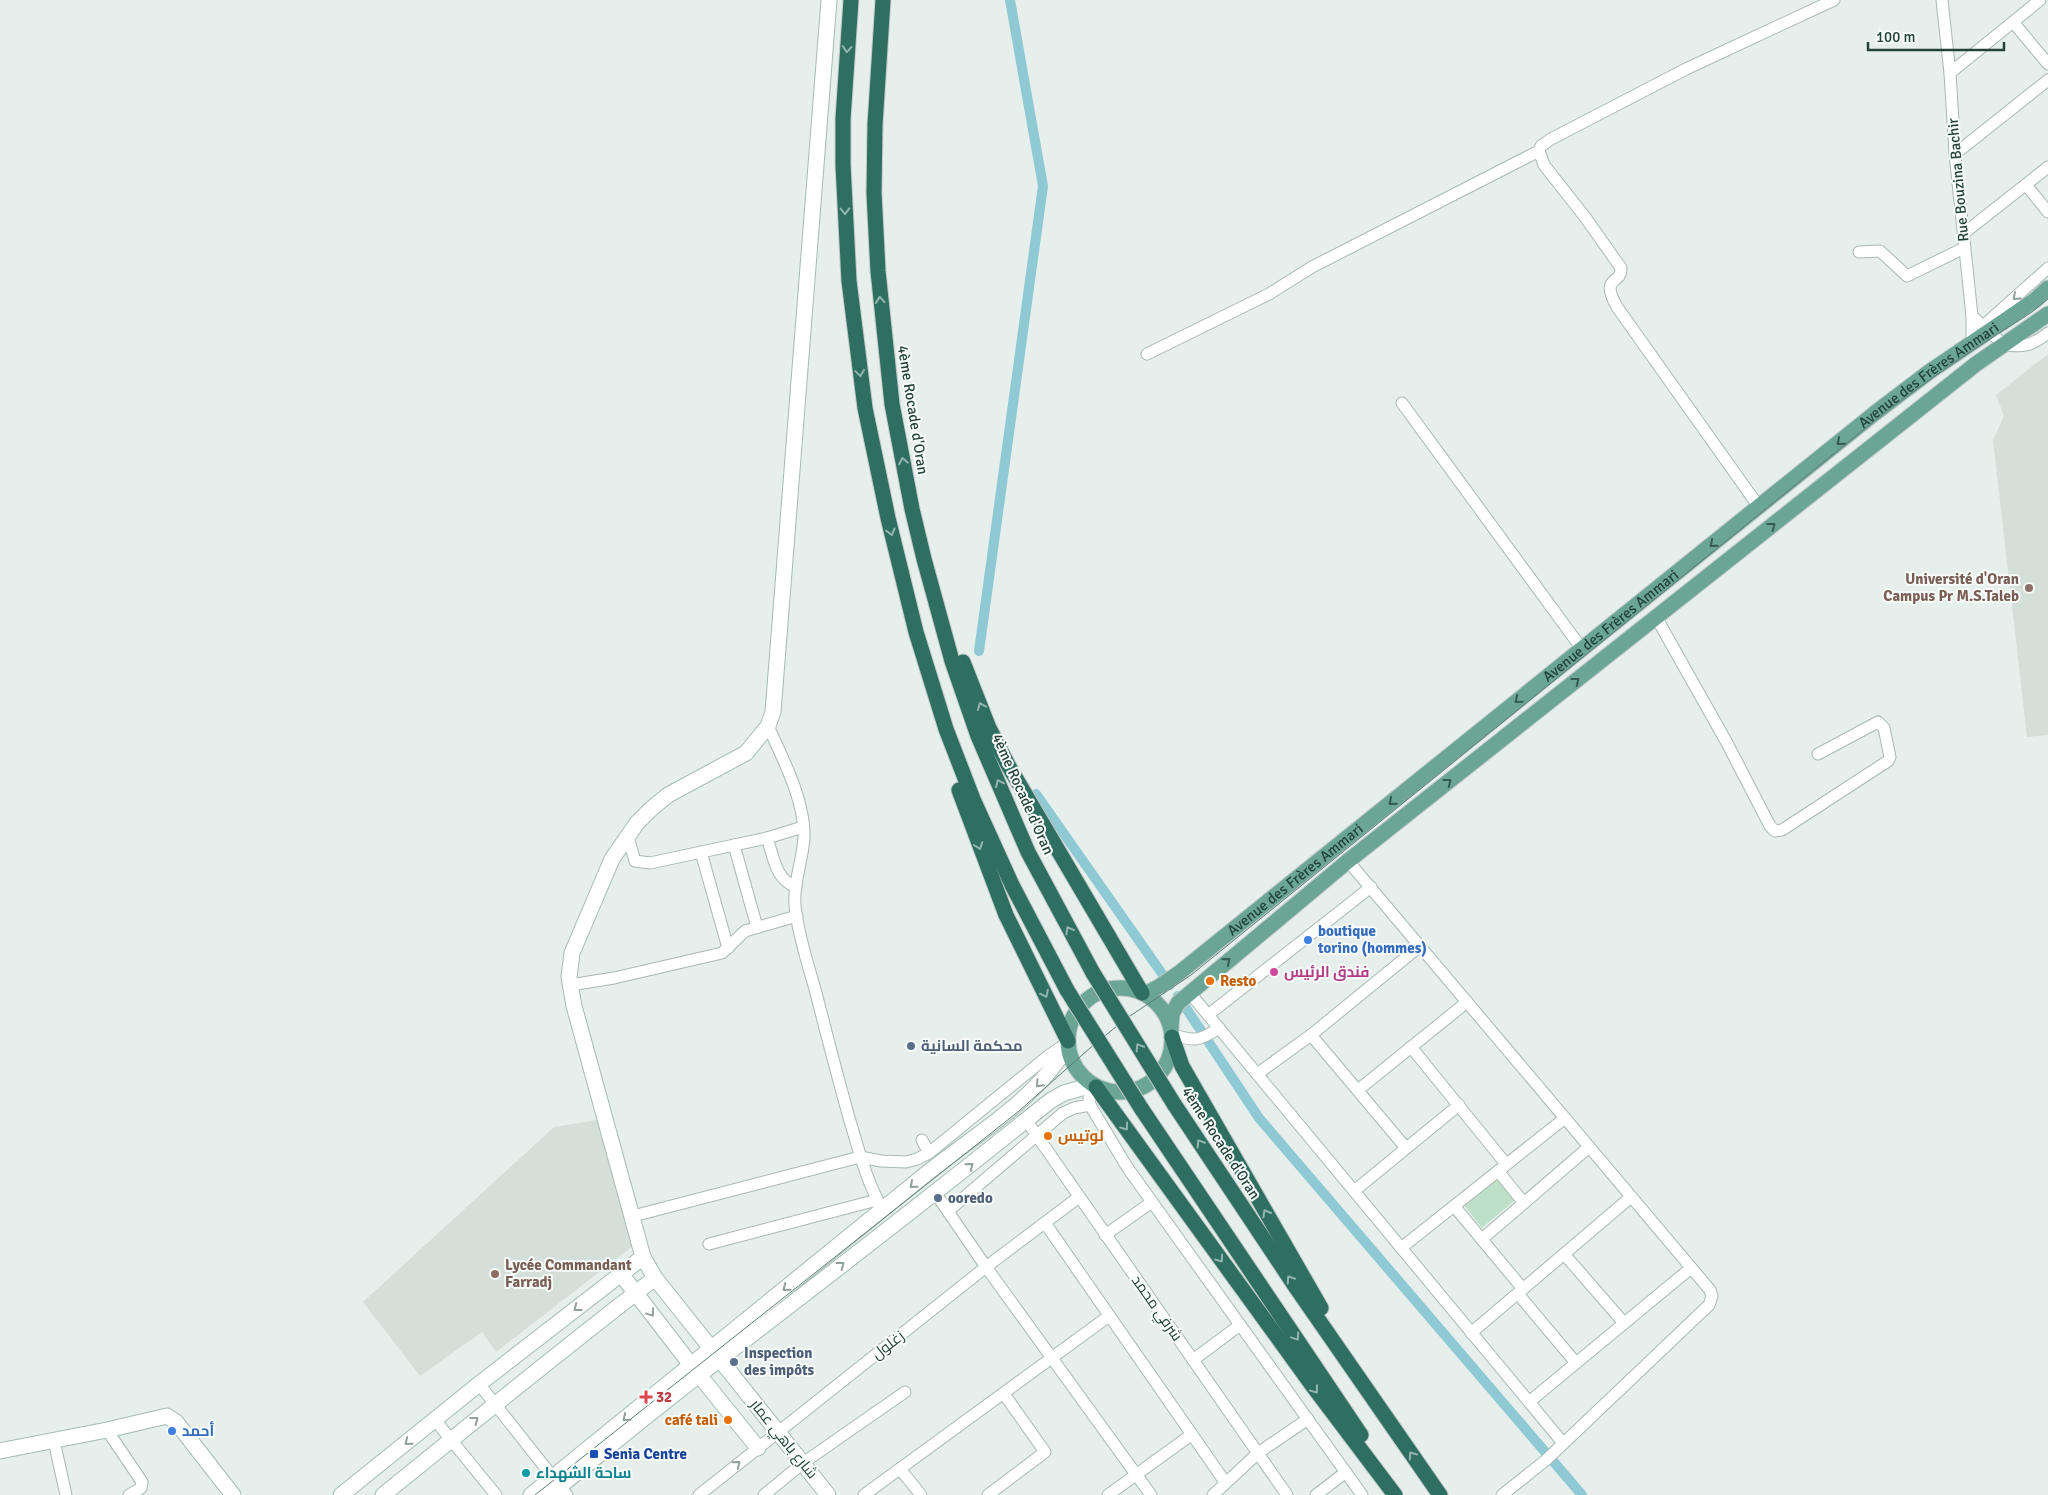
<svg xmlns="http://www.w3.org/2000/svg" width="2048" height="1495" font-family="Signika,Cairo,sans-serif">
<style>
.built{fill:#d4dfda}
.green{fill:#bfe0c8}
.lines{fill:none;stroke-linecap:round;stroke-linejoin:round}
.canal{stroke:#8ec9d4;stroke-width:10}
.street-casing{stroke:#a8b8b2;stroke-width:13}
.secondary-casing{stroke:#a4bbb3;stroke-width:17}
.primary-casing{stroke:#c2cac8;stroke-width:17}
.highway-casing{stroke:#c2cac8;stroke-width:17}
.street{stroke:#fff;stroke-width:11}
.secondary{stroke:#fff;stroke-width:15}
.primary{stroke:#6aa596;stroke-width:15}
.highway{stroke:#2f6f62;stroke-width:15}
.tram{stroke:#5f7d75;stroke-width:1}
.highway-bridge-casing{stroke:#c2cac8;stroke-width:17;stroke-linecap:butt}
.highway-bridge{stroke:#2f6f62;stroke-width:15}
.oneway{stroke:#93b5ae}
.oneway2{stroke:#92a09c}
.oneway3{stroke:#365b51}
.education-dot{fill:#8d6e63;stroke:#f7fbf9;stroke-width:2}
.shop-dot{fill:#3f7fe0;stroke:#f7fbf9;stroke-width:2}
.hotel-dot{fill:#d1479c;stroke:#f7fbf9;stroke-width:2}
.food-dot{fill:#e8710a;stroke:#f7fbf9;stroke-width:2}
.service-dot{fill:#5c6f8a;stroke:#f7fbf9;stroke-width:2}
.health-dot{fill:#e0444e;stroke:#f7fbf9;stroke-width:2}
.transit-dot{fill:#1a4fb4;stroke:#f7fbf9;stroke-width:2}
.culture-dot{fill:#0f9aa8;stroke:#f7fbf9;stroke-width:2}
.labels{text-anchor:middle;stroke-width:4;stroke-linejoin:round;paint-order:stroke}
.street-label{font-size:15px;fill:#24423a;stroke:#f7fbf9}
.education-label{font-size:15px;font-weight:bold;fill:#785e54;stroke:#f7fbf9;text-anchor:end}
.shop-label{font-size:15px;font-weight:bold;fill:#366cbe;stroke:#f7fbf9;text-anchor:start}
.hotel-label{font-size:15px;font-weight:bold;fill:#b23c85;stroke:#f7fbf9;text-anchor:start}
.food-label{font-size:15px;font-weight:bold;fill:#c56008;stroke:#f7fbf9;text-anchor:start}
.service-label{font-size:15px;font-weight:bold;fill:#4e5e75;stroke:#f7fbf9;text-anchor:start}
.health-label{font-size:15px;font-weight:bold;fill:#be3a42;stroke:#f7fbf9;text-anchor:start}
.transit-label{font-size:15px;font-weight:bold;fill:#164399;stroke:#f7fbf9;text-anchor:start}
.culture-label{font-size:15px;font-weight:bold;fill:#0d838f;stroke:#f7fbf9;text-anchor:start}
</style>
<rect width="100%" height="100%" fill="#e6efeb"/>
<g class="built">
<polygon points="2048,354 2048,735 2027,737 1993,440 2004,416 1996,395"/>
<polygon points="597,1120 633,1246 496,1352 482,1332 420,1376 363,1302 554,1127"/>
</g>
<polygon class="green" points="1498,1177 1515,1200 1482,1228 1464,1205"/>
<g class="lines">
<g class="canal">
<polyline points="979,651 1043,186 1010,0"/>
<polyline points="1036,794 1170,985"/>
<polyline points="1178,996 1259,1118 1582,1495"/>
</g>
<defs>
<g id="street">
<path d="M1942,0L1950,73L1955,154L1972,316L2004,345C2025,347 2031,346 2048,333"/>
<polyline points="2013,22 2048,64"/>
<polyline points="1950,73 2040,0"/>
<polyline points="1955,154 2048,80"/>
<polyline points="2026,185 2048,212"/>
<polyline points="1963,234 2048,167"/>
<polyline points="1859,252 1880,251 1907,276 1964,248"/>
<polyline points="1972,316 1972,344"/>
<polyline points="1983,326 2048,268"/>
<polyline points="1147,354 1269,294 1312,267 1539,151"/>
<polyline points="1402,403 1582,649"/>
<path d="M1759,507L1617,307C1599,274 1622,286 1621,268L1585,217L1544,165L1539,151L1541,146L1551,139L1686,69L1834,0"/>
<polyline points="1656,617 1727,743 1770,826 1775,831 1782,830 1888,761 1890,757 1884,728 1878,722 1818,754"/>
<path d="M768,726C783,759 805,801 804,837C803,860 793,882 795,905C797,932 809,967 816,993C827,1036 838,1079 850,1121C859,1151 867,1183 883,1210"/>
<polyline points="628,837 635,861 650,863 767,838 803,827"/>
<path d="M767,838C774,858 775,879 796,887"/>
<polyline points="734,845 757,927"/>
<polyline points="701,852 728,948"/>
<polyline points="1348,861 1710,1290 1712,1296 1709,1305 1546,1460 1502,1495"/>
<polyline points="570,985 614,978 722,953 745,931 797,916"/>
<polyline points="1189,992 1563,1443"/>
<polyline points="1208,1015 1371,887"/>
<path d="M1172,1034C1193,1042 1200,1041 1219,1028"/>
<polyline points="1311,1035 1406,1148"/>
<polyline points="1411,1047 1506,1164"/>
<polyline points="1257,1074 1311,1035 1420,946"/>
<polyline points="1094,1086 1089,1098 1090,1105 1127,1167 1362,1495"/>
<polyline points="1358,1090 1467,1002"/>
<polyline points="1026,1120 1287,1495"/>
<polyline points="922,1140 929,1153"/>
<polyline points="1498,1171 1524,1203"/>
<polyline points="1354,1191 1459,1105"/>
<polyline points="936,1194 986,1267 1151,1495"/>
<polyline points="1454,1206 1523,1289"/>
<polyline points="948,1211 1063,1113 1074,1108 1090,1105"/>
<polyline points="633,1216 860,1157 881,1161 906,1162 917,1159 929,1153 1048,1056 1067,1043"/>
<polyline points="1045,1223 1225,1482"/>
<polyline points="1105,1235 1152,1202"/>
<polyline points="1482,1239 1589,1147"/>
<polyline points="709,1244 877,1200"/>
<polyline points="1401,1248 1565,1118"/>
<polyline points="1564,1254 1624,1323"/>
<polyline points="1518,1294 1576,1363"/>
<polyline points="1471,1333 1631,1197"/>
<polyline points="1193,1360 1240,1325"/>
<polyline points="479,1384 567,1495"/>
<polyline points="1529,1402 1691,1268"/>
<polyline points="435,1420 496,1495"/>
<polyline points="107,1430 142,1482 141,1488 129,1495"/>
<polyline points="54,1441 66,1495"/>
<polyline points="900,1469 921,1495"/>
<polyline points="699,1495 986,1267 1079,1197"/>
<polyline points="764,1495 803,1463 905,1392"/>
<polyline points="864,1495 1109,1316"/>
<polyline points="988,1495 1045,1452 1004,1394"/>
<polyline points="1108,1495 1191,1435"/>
<polyline points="1213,1495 1258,1453 1308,1419"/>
<polyline points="1316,1495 1346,1472"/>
</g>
<g id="secondary">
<polyline points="621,1274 691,1365 758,1448"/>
<polyline points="0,1451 107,1430 167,1416 176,1422 233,1495"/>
<polyline points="341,1495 479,1384 643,1257"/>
<path d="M383,1495C473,1422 563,1349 655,1278"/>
<path d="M531,1495C661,1389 792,1284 921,1178C972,1136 1034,1103 1068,1045"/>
<path d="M549,1495C599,1455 648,1414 699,1375C817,1285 934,1194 1050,1101L1064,1093L1092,1085"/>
<polyline points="828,1495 655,1278 643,1257 574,1006 569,977 572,953 612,859 637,823 651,809 668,795 746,753 768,726 773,712 829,0"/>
</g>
<g id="primary">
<circle cx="1120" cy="1040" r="52"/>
<path id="s1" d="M1145,994L1160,986L1179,973L1875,413L1929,372L2035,300L2048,288"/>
<polyline points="1171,1027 1172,1014 1178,1003 1348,861 1976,364 2048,314"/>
</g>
<g id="highway">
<polyline points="851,0 843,119 843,165 849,281 865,408 888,518 916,632 946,729 973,799 1012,885 1067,990"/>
<polyline points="883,0 875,125 874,193 878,271 892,404 912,509 924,559 952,661 978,736 1028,852 1093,973"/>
<polyline points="963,662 989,728 1008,765 1142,993"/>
<polyline points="959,790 1006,915 1068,1041"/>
<polyline points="1172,1037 1182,1066 1321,1308"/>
<polyline points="1096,1087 1312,1385 1395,1495"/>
<polyline points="1174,1104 1295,1286 1440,1495"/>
<polyline points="1141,1108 1361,1435"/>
</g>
</defs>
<use href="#street" class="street-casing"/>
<use href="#secondary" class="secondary-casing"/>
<use href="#primary" class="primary-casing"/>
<use href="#highway" class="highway-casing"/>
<use href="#street" class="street"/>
<use href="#secondary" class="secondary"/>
<use href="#primary" class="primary"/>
<use href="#highway" class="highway"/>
<polyline class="tram" points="535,1495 1019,1111 1090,1048 1127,1018 1191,975 1889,409 1956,361 2032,312 2048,299"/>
<defs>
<g id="highway-bridge">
<polyline points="1093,973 1174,1104"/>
<polyline points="1067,990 1141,1108"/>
</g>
</defs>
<use href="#highway-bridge" class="highway-bridge-casing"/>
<use href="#highway-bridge" class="highway-bridge"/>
</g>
<defs><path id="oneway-chevron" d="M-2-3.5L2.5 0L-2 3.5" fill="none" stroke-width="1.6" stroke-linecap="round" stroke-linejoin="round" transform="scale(1.25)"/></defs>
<g class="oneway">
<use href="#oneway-chevron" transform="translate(847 49) rotate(95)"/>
<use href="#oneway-chevron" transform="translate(845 211) rotate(88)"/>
<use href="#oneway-chevron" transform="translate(880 300) rotate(-95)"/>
<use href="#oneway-chevron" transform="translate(860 373) rotate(82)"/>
<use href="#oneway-chevron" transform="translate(903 461) rotate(-101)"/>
<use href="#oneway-chevron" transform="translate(891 532) rotate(76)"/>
<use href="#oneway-chevron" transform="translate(981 706) rotate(-112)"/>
<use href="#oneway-chevron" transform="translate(999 783) rotate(-115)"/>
<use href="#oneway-chevron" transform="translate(979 846) rotate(70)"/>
<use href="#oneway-chevron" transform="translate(1069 930) rotate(-119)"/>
<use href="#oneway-chevron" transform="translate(1045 994) rotate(64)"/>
<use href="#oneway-chevron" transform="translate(1139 1047) rotate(-122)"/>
<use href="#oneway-chevron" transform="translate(1125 1127) rotate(54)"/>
<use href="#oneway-chevron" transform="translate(1200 1143) rotate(-123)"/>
<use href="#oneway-chevron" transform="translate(1266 1213) rotate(-120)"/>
<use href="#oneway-chevron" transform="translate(1220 1259) rotate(54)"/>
<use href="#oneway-chevron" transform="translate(1290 1279) rotate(-123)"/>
<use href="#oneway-chevron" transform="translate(1296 1337) rotate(56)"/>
<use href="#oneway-chevron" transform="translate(1315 1390) rotate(53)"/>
<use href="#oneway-chevron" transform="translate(1412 1455) rotate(-125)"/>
</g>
<g class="oneway2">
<use href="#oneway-chevron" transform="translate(2016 297) rotate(138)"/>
<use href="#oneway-chevron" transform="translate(1039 1084) rotate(133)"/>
<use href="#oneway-chevron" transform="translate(970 1166) rotate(-39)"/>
<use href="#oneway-chevron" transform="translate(913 1185) rotate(140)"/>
<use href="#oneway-chevron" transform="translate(841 1265) rotate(-38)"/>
<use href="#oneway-chevron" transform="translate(786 1288) rotate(141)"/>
<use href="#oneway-chevron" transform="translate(577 1308) rotate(142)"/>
<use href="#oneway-chevron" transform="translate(651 1313) rotate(53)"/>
<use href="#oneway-chevron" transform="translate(626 1418) rotate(141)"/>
<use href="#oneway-chevron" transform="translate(475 1420) rotate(-37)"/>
<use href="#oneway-chevron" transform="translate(408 1442) rotate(141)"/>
<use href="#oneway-chevron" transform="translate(737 1464) rotate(-39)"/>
</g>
<g class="oneway3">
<use href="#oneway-chevron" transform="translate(1840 442) rotate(141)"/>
<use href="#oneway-chevron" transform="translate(1772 526) rotate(-38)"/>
<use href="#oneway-chevron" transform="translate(1713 544) rotate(141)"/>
<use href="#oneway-chevron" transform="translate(1576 681) rotate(-38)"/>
<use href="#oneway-chevron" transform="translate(1518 700) rotate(141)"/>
<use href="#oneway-chevron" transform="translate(1448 782) rotate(-38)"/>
<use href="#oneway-chevron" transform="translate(1392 802) rotate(141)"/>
<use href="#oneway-chevron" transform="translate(1227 961) rotate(-40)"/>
</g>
<g class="education-dot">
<circle cx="2029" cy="588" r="5"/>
<circle cx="495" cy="1274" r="5"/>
</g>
<g class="shop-dot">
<circle cx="1308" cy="940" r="5"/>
<circle cx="172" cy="1431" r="5"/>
</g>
<circle class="hotel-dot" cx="1274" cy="972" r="5"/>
<g class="food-dot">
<circle cx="1210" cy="981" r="5"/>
<circle cx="1048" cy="1136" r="5"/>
<circle cx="728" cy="1420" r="5"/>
</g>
<g class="service-dot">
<circle cx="911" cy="1046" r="5"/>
<circle cx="938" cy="1198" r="5"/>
<circle cx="734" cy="1362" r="5"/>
</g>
<path class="health-dot" d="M643.5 1389.5h5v5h5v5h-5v5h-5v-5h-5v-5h5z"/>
<rect class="transit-dot" x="589" y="1449" width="10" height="10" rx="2.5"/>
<circle class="culture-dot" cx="526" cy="1473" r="5"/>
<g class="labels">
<g class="street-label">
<text transform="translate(1958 180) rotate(-95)" y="5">Rue Bouzina Bachir</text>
<text dy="5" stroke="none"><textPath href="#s1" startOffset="999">Avenue des Frères Ammari</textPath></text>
<text transform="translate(913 410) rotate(81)" y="5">4ème Rocade d'Oran</text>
<text dy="5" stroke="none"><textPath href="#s1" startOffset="594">Avenue des Frères Ammari</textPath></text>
<text transform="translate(1023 794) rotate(66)" y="5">4ème Rocade d'Oran</text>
<text dy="5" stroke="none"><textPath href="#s1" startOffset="189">Avenue des Frères Ammari</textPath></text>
<text transform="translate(1221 1143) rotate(57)" y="5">4ème Rocade d'Oran</text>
<text transform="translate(1157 1308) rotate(55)" y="5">شرفي محمد</text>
<text transform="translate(888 1345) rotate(-38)" y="5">زغلول</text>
<text transform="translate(784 1439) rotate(51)" y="5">شارع باهي عمار</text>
</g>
<g class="education-label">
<text x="2019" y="584">Université d'Oran<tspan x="2019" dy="17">Campus Pr M.S.Taleb</tspan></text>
<text x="505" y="1270" text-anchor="start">Lycée Commandant<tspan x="505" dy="17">Farradj</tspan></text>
</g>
<g class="shop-label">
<text x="1318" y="936">boutique<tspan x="1318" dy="17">torino (hommes)</tspan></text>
<text x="182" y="1436">أحمد</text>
</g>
<g class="hotel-label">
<text x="1284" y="977">فندق الرئيس</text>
</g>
<g class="food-label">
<text x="1220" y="986">Resto</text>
<text x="1058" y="1141">لوتيس</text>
<text x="718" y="1425" text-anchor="end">café tali</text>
</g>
<g class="service-label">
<text x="921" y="1051">محكمة السانية</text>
<text x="948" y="1203">ooredo</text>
<text x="744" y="1358">Inspection<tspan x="744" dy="17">des impôts</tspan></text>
</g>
<g class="health-label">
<text x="656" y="1402">32</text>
</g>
<g class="transit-label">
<text x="604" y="1459">Senia Centre</text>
</g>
<g class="culture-label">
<text x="536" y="1478">ساحة الشهداء</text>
</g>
</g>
<path d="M1868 42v8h136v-8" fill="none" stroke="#24423a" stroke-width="2.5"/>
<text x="1876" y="42" font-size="15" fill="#24423a" stroke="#f7fbf9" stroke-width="4" paint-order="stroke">100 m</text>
</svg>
